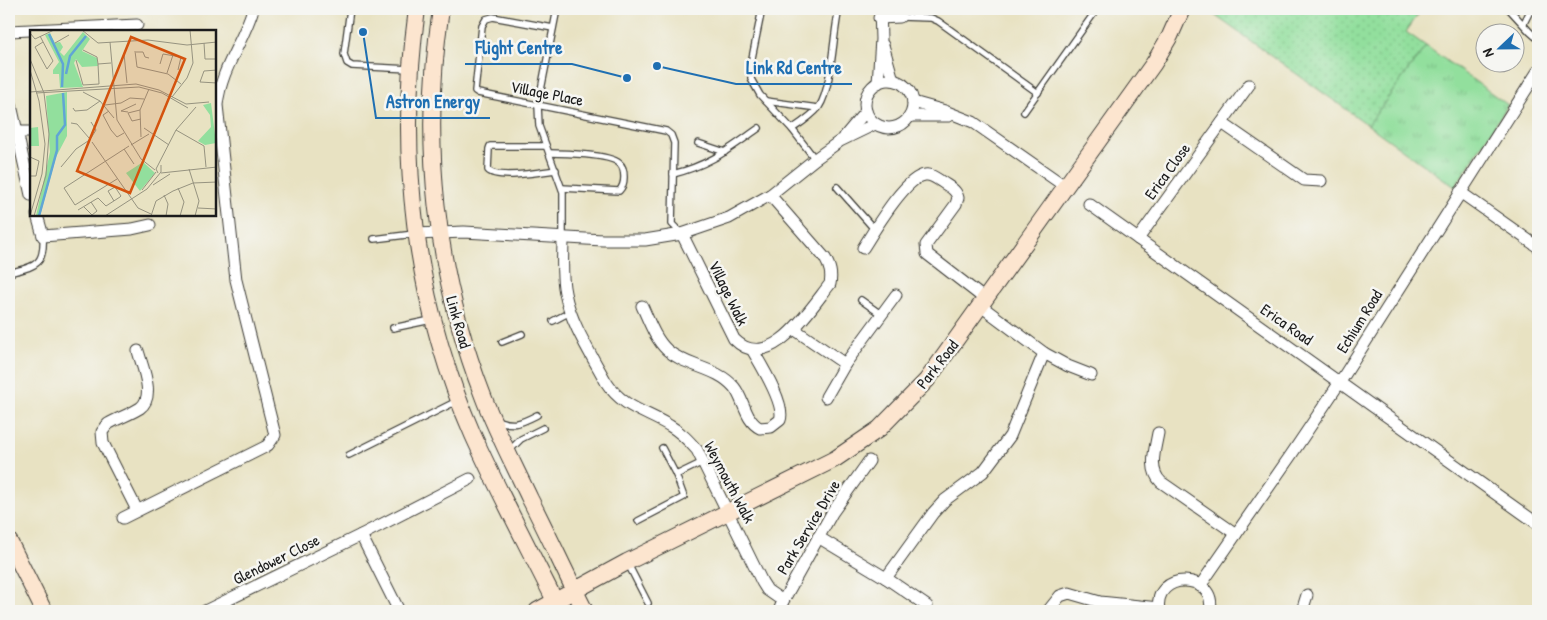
<svg xmlns="http://www.w3.org/2000/svg" width="1547" height="620" font-family="'Patrick Hand',sans-serif">
<style>
.grass{fill:url(#grass-dots);stroke:#577e5c}
.park{fill:url(#park-tufts);stroke:#577e5c}
.lines{fill:none;stroke-linecap:round;stroke-linejoin:round}
.lane-casing{stroke:#3b3a35;stroke-width:8}
.street-casing{stroke:#3b3a35;stroke-width:13}
.secondary-casing{stroke:#3b3a35;stroke-width:18}
.lane{stroke:#fff;stroke-width:5.5}
.street{stroke:#fff;stroke-width:11}
.secondary{stroke:#fce5cf;stroke-width:16}
.labels{text-anchor:middle;stroke-width:5;stroke-linejoin:round;paint-order:stroke}
.street-label{font-size:16px;fill:#1c1c1c;stroke:#f6f6f2}
.inset-river{fill:none;stroke:#60a5d5;stroke-width:2.5}
.inset-road{fill:none;stroke:#969380;stroke-width:1}
.view{fill:#d4530e;fill-opacity:0.15;stroke:#d4530e;stroke-width:2.5}
.inset-edge{fill:none;stroke:#1c1c1c;stroke-width:2.5}
.leader{fill:none;stroke:#1f6fb2;stroke-width:2}
.callout-dot{fill:#1f6fb2;stroke:#f6f6f2;stroke-width:2}
.callout-label{font-size:18px;text-anchor:middle;font-weight:bold;fill:#1f6fb2;stroke:#f6f6f2;stroke-width:5;stroke-linejoin:round;paint-order:stroke}
</style>
<defs>
<pattern id="grass-dots" width="8" height="8" patternUnits="userSpaceOnUse" patternTransform="scale(1.25)"><rect width="8" height="8" fill="#92df9d"/><path d="M2 2h.1M6 6h.1" fill="none" stroke="#7dbf87" stroke-width="1.8" stroke-linecap="round"/></pattern>
<pattern id="park-tufts" width="24" height="20" patternUnits="userSpaceOnUse" patternTransform="scale(1.25)"><rect width="24" height="20" fill="#92df9d"/><path d="M3 7l-1-3M5 7V3M7 7l1-3M15 17l-1-3M17 17v-4M19 17l1-3" fill="none" stroke="#7dbf87"/></pattern>
</defs>
<rect width="100%" height="100%" fill="#f6f6f2"/>
<filter id="ink" filterUnits="userSpaceOnUse"><feTurbulence type="fractalNoise" baseFrequency=".02" numOctaves="2"/><feDisplacementMap in="SourceGraphic" scale="10" xChannelSelector="R" yChannelSelector="G"/><feConvolveMatrix kernelMatrix="1 2 1 2 8 2 1 2 1" color-interpolation-filters="sRGB"/></filter>
<filter id="wash" filterUnits="userSpaceOnUse"><feTurbulence type="fractalNoise" baseFrequency=".0096" numOctaves="4" result="noise"/><feDisplacementMap in="SourceGraphic" scale="20" xChannelSelector="R" yChannelSelector="G"/><feGaussianBlur stdDeviation="1.12" result="paint"/><feColorMatrix in="noise" values="0 0 0 0 0 0 0 0 0 0 0 0 0 0 0 0 0 1.4 0 .05"/><feComposite in="paint" operator="in"/></filter>
<g filter="url(#wash)">
<rect width="100%" height="100%" fill="#e8e2c2"/>
<polygon class="grass" points="1206,9 1422,9 1406,32 1426,46 1368,125"/>
<polygon class="park" points="1426,46 1508,105 1455,187 1368,125"/>
</g>
<g filter="url(#ink)">
<g class="lines">
<defs>
<g id="lane">
<polyline points="350,9 344,54 347,63 352,66 409,69"/>
<polyline points="557,9 538,105 539,126 563,192 563,238"/>
<polyline points="762,9 752,58 751,79 760,95 792,129 815,159"/>
<polyline points="1509,9 1530,32 1538,39"/>
<polyline points="900,17 931,18 938,21 1038,93"/>
<polyline points="1524,23 1531,9"/>
<polyline points="553,28 493,17 486,19 482,26 475,91 478,93 666,131 671,135 674,143 672,224 682,234"/>
<polyline points="766,101 818,108"/>
<polyline points="1024,112 1097,9"/>
<path d="M792,129C801,123 812,116 819,107C832,88 833,34 839,9"/>
<polyline points="698,143 725,152"/>
<path d="M546,146H490L489,149L488,170C496,180 542,172 556,170"/>
<path d="M549,153C563,153 609,154 619,163C623,166 624,172 624,177C624,183 623,187 619,191L562,188"/>
<path d="M673,174C710,165 729,149 759,128"/>
<polyline points="837,187 875,230"/>
<polyline points="374,239 414,234"/>
<path d="M9,273C35,266 45,266 43,236"/>
<polyline points="861,300 882,315"/>
<polyline points="553,321 570,312"/>
<polyline points="393,328 431,320"/>
<polyline points="502,342 522,334"/>
<path d="M497,420C514,427 521,423 537,415"/>
<polyline points="510,450 521,439 543,428"/>
<polyline points="349,455 459,400"/>
<polyline points="676,475 703,462"/>
<polyline points="638,521 684,497 676,475 662,448"/>
<polyline points="628,564 648,603"/>
</g>
<g id="street">
<polyline points="879,18 900,17"/>
<polyline points="9,31 137,25"/>
<polyline points="883,45 893,80"/>
<circle cx="889" cy="104" r="24"/>
<polyline points="878,83 881,39 880,9"/>
<polyline points="9,96 31,195"/>
<polyline points="913,102 945,111 973,122 1066,187"/>
<polyline points="910,116 949,116"/>
<polyline points="1222,123 1304,180 1321,181"/>
<polyline points="16,132 31,132"/>
<polyline points="845,136 866,111"/>
<polyline points="1460,192 1538,247"/>
<polyline points="1089,204 1538,524"/>
<polyline points="37,215 43,236 132,229 150,225"/>
<polyline points="416,234 464,232 603,240 645,240 682,234 729,218 770,195 815,159 840,141 875,124"/>
<path d="M682,234L734,339C769,375 810,309 830,284C832,274 830,267 825,258L770,195"/>
<path d="M563,238C563,256 561,275 565,293C571,324 591,354 606,382C623,408 645,411 670,426C681,432 689,441 697,450L762,582L767,590L783,601"/>
<polyline points="1138,239 1249,85"/>
<path d="M863,248C874,231 905,177 925,175C932,174 937,179 942,182C949,187 956,189 958,198L956,204L926,245L927,254L985,299"/>
<path d="M642,306C649,321 655,339 667,350C686,367 717,367 734,387C744,399 745,421 760,428L771,427L780,420C786,405 761,365 753,351"/>
<polyline points="794,329 845,364"/>
<polyline points="1044,353 1068,366 1091,375"/>
<polyline points="826,397 845,364 896,295"/>
<path d="M1158,433C1155,450 1148,469 1161,482L1236,534"/>
<path d="M137,510L103,443L102,432L108,424C118,418 131,414 140,408C156,397 142,366 138,351"/>
<path d="M123,518L265,447L268,445L275,435L236,280L217,105C221,68 243,43 253,9"/>
<polyline points="361,535 399,611"/>
<polyline points="818,537 886,578 933,513 945,500 983,472 1010,436 1044,353 981,306"/>
<polyline points="886,578 927,606"/>
<polyline points="1200,586 1291,455 1340,382 1538,71"/>
<polyline points="205,611 361,535 470,479"/>
<polyline points="779,611 783,601 832,513 869,461"/>
<polyline points="1048,611 1060,596 1069,593 1100,602 1159,608"/>
<path d="M1159,611C1152,570 1218,572 1210,611"/>
<polyline points="1302,611 1307,595"/>
</g>
<g id="secondary">
<path d="M417,9C397,154 414,300 473,435C500,495 531,552 560,611"/>
<path d="M441,9C421,140 435,272 483,396C496,431 514,465 530,499C549,536 566,574 585,611"/>
<polyline points="9,541 44,611"/>
<polyline points="537,611 627,562 835,459 879,429 927,380 1154,63 1170,36 1182,9"/>
</g>
</defs>
<use href="#lane" class="lane-casing"/>
<use href="#street" class="street-casing"/>
<use href="#secondary" class="secondary-casing"/>
<use href="#lane" class="lane"/>
<use href="#street" class="street"/>
<use href="#secondary" class="secondary"/>
</g>
</g>
<g class="labels">
<g class="street-label">
<text transform="translate(547 93) rotate(11)" y="6">Village Place</text>
<text transform="translate(1167 171) rotate(-54)" y="6">Erica Close</text>
<text transform="translate(729 293) rotate(64)" y="6">Village Walk</text>
<text transform="translate(1359 321) rotate(-58)" y="6">Echium Road</text>
<text transform="translate(459 322) rotate(74)" y="6">Link Road</text>
<text transform="translate(1287 324) rotate(35)" y="6">Erica Road</text>
<text transform="translate(937 364) rotate(-52)" y="6">Park Road</text>
<text transform="translate(730 482) rotate(62)" y="6">Weymouth Walk</text>
<text transform="translate(808 527) rotate(-59)" y="6">Park Service Drive</text>
<text transform="translate(276 559) rotate(-26)" y="6">Glendower Close</text>
</g>
</g>
<g transform="translate(30 30)">
<rect width="186" height="186" fill="#e8e2c2"/>
<path d="M37,62V106L26,127L10,186H6L20,122L16,66ZM181,73L186,113L175,115L168,111L181,97L180,85L173,75ZM113,132L125,143L110,161L96,143Z" fill="#92df9d"/>
<path d="M53,2L60,9L52,21L67,28L68,36L52,37L46,29L44,33L53,57L30,58L29,44H23V40L29,32L15,5L20,3L25,13L30,12L33,17L30,22L34,26Z" fill="#92df9d"/>
<path d="M8,97L9,116H0V98Z" fill="#92df9d"/>
<path class="inset-river" d="M19,4L33,34L32,57M36,44L40,26L56,6M9,186L27,120V106L35,95L33,63"/>
<path class="inset-road" d="M52,0L68,13L118,10L157,15L187,12M145,0H176M0,3L5,9L24,0M10,6L23,31L17,39L5,17L13,12M80,12L87,90L111,129L125,140M25,13L39,5M174,13L175,29H187M53,20L67,27L68,34M105,21L107,37L138,44L151,54M106,22H113L115,27L119,28M94,24L97,53M0,29L14,63L19,104L16,145L4,186M46,30L53,55L69,54L68,34L81,33M130,34L133,24L151,27L148,40M0,40L9,71L15,114L12,144L0,186M187,40L174,41L170,52L187,53M137,43L143,25M0,62L106,54L129,60L156,74L179,72M53,62L70,71L84,88M6,63L109,57L132,63L158,78M142,67L157,48L163,33L160,0M75,75L91,73L100,68L114,69M43,78L45,81L57,80L70,71M110,80L98,83L102,91L111,89M79,81L73,85L81,100L87,107L94,103M98,82L91,81L106,74M61,92L66,100L61,108M41,93L47,94L59,108M114,98L139,115M146,100L174,116L176,137M111,107L110,80L119,59M62,112L108,178L121,184M101,115L119,104M94,119L104,134M0,127L9,131L6,146H0M31,137L46,119L58,111M159,139L169,171L165,186M128,143L126,139L146,100L166,77M131,143L187,137M123,155L140,144M34,158L99,116M34,158L45,175M148,158L154,172L150,186M112,160L126,142M134,165L138,174L136,186M45,175L87,149M54,177L62,185L67,181L61,172M168,178L187,179M48,180L68,168L76,176L90,167L91,166L85,157L78,161L84,171M75,186L117,159L131,142V135M121,186L126,171L143,161L163,153L187,152"/>
<path class="view" d="M101,7L155,29L100,163L47,141Z"/>
<rect width="186" height="186" class="inset-edge"/>
</g>
<path class="leader" d="M627 78L572 64H465M657 66L736 84H852M363 32L376 118H490"/>
<g class="callout-dot">
<circle cx="627" cy="78" r="5"/>
<circle cx="657" cy="66" r="5"/>
<circle cx="363" cy="32" r="5"/>
</g>
<g class="callout-label">
<text x="519" y="54">Flight Centre</text>
<text x="794" y="74">Link Rd Centre</text>
<text x="433" y="108">Astron Energy</text>
</g>
<rect width="1547" height="620" fill="none" stroke="#f6f6f2" stroke-width="30"/>
<g transform="translate(1500 48) rotate(248)"><circle r="24" fill="#f6f6f2" stroke="#9f9f9c"/>
<path d="M0-4L9 19L0 12L-9 19Z" fill="#1f6fb2"/>
<text y="-8" font-size="14" font-weight="bold" text-anchor="middle" fill="#1c1c1c">N</text>
</g>
</svg>
